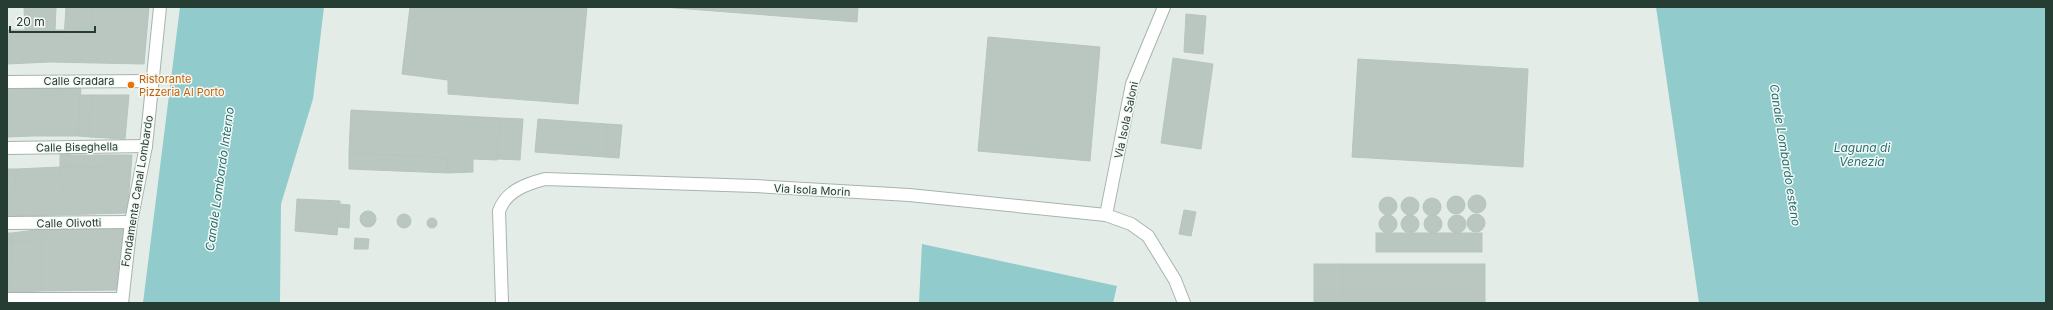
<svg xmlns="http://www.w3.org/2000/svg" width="2053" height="310" font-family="Inter,sans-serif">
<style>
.water{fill:#91cbcc}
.building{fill:#bac7c0;stroke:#b7c5be}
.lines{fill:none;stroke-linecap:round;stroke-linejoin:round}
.minor-casing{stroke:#a7b4ae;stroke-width:14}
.minor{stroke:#fff;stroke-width:12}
.food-dot{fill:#e8710a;stroke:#f5f9f6;stroke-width:1.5}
.labels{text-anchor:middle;stroke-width:3;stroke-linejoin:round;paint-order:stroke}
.food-label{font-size:11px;fill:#c56008;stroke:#f5f9f6;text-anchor:start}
.street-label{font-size:11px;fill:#253d33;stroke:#f5f9f6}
.water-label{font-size:12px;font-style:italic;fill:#247073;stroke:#f5f9f6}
</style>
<rect width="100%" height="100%" fill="#e4ece8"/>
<g class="water">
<polygon points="180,7 324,7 313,99 281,204 280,303 143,303"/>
<polygon points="1656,7 2046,7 2046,303 1699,303"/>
<polygon points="922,244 1117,286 1113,303 919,303"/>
</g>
<g class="building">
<polygon points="24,7 56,7 55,31 25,30"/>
<polygon points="66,7 93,7 90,36 64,38"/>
<polygon points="93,7 149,7 144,64 50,62 7,64 7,30 64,30 64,38 90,36"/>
<polygon points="410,7 587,7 578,104 448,94 448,80 402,74"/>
<polygon points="663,7 714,7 714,11"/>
<polygon points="714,7 858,7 857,22 714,11"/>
<polygon points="1186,14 1206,16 1203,54 1184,52"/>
<polygon points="988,37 1100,47 1090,161 978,151"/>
<polygon points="1173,58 1213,64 1201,149 1161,143"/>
<polygon points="1358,59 1528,69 1523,167 1352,157"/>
<polygon points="81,87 78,136 32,136 32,88"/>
<polygon points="32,88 32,136 7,137 7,89"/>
<polygon points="80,95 91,95 90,137 78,136"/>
<polygon points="91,95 129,95 125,139 90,137"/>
<polygon points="351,110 500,118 497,160 473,159 473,172 448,173 447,158 349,153"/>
<polygon points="500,118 523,119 520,160 497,159"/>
<polygon points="538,119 607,124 605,157 535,152"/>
<polygon points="607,124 622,125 619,158 605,157"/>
<polygon points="60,153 72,155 72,167 60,167"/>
<polygon points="349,153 447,158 448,173 349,169"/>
<polygon points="72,155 132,155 131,168 72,167"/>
<polygon points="60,167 63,195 72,194 72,167 131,168 127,213 19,216 19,192 13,191 17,169"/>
<polygon points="60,167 72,167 72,194 63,195"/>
<polygon points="7,169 17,169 13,191 19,192 19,216 7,217"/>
<circle cx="1477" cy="204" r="9"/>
<circle cx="1456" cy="205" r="9"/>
<circle cx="1388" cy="206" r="9"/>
<circle cx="1410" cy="206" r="9"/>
<circle cx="1432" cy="207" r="9"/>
<polygon points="297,199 340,201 337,235 295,231"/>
<polygon points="339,204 350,205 349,228 338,227"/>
<polygon points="1184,210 1196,212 1191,236 1179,234"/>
<circle cx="368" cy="219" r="8"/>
<circle cx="404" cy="221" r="7"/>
<circle cx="1476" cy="223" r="9"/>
<circle cx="1388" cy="224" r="9"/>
<circle cx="1410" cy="224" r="9"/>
<circle cx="1457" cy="224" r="9"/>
<circle cx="1433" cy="224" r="9"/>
<circle cx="432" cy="223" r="5"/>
<polygon points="90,228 124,228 123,240 42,240 43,229"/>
<polygon points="43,229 42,240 12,241 12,233"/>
<polygon points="7,233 12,233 12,241 7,240"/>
<rect x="1376" y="233" width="106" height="19"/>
<polygon points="355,238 369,239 368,249 354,249"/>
<polygon points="7,240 12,241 10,292 7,292"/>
<polygon points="42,240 42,291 10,292 12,241"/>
<polygon points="42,240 123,240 119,290 42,291"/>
<rect x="1314" y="264" width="29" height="39"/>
<rect x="1343" y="264" width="142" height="39"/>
</g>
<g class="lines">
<defs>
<g id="minor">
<polyline points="7,82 152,81"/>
<polyline points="7,148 146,146"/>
<polyline points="1106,215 1132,84 1164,7"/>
<polyline points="7,223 131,222"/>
<polyline points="7,299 122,299"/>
<polyline points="122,303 131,222 146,146 160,7"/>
<path d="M502,303L499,211C506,191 526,184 545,179L755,186L909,195L1106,215L1131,224L1148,236L1175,280L1184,303"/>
</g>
</defs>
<use href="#minor" class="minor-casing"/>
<use href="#minor" class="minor"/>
</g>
<circle class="food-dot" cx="131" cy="85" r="4"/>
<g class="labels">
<g class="food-label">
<text x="139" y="83">Ristorante<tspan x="139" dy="13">Pizzeria Al Porto</tspan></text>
</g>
<g class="street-label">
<text x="79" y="85">Calle Gradara</text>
<text transform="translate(1126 120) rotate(-78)" y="4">Via Isola Saloni</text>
<text transform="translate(77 147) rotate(-1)" y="4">Calle Biseghella</text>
<text transform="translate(812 190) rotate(3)" y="4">Via Isola Morin</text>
<text transform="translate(137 191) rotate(-81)" y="4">Fondamenta Canal Lombardo</text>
<text transform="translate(69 223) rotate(-1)" y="4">Calle Olivotti</text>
</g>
<g class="water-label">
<text x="1862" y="152">Laguna di<tspan x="1862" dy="14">Venezia</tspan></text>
<text transform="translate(1785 155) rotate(81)" y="4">Canale Lombardo esteno</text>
<text transform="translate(220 179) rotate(-82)" y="4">Canale Lombardo Interno</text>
</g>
</g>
<rect width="2053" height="310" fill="none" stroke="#253d33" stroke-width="16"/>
<path d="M10 26v6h85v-6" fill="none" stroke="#253d33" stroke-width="2"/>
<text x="16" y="26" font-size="12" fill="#253d33" stroke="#f5f9f6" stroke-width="3" paint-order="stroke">20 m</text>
</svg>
